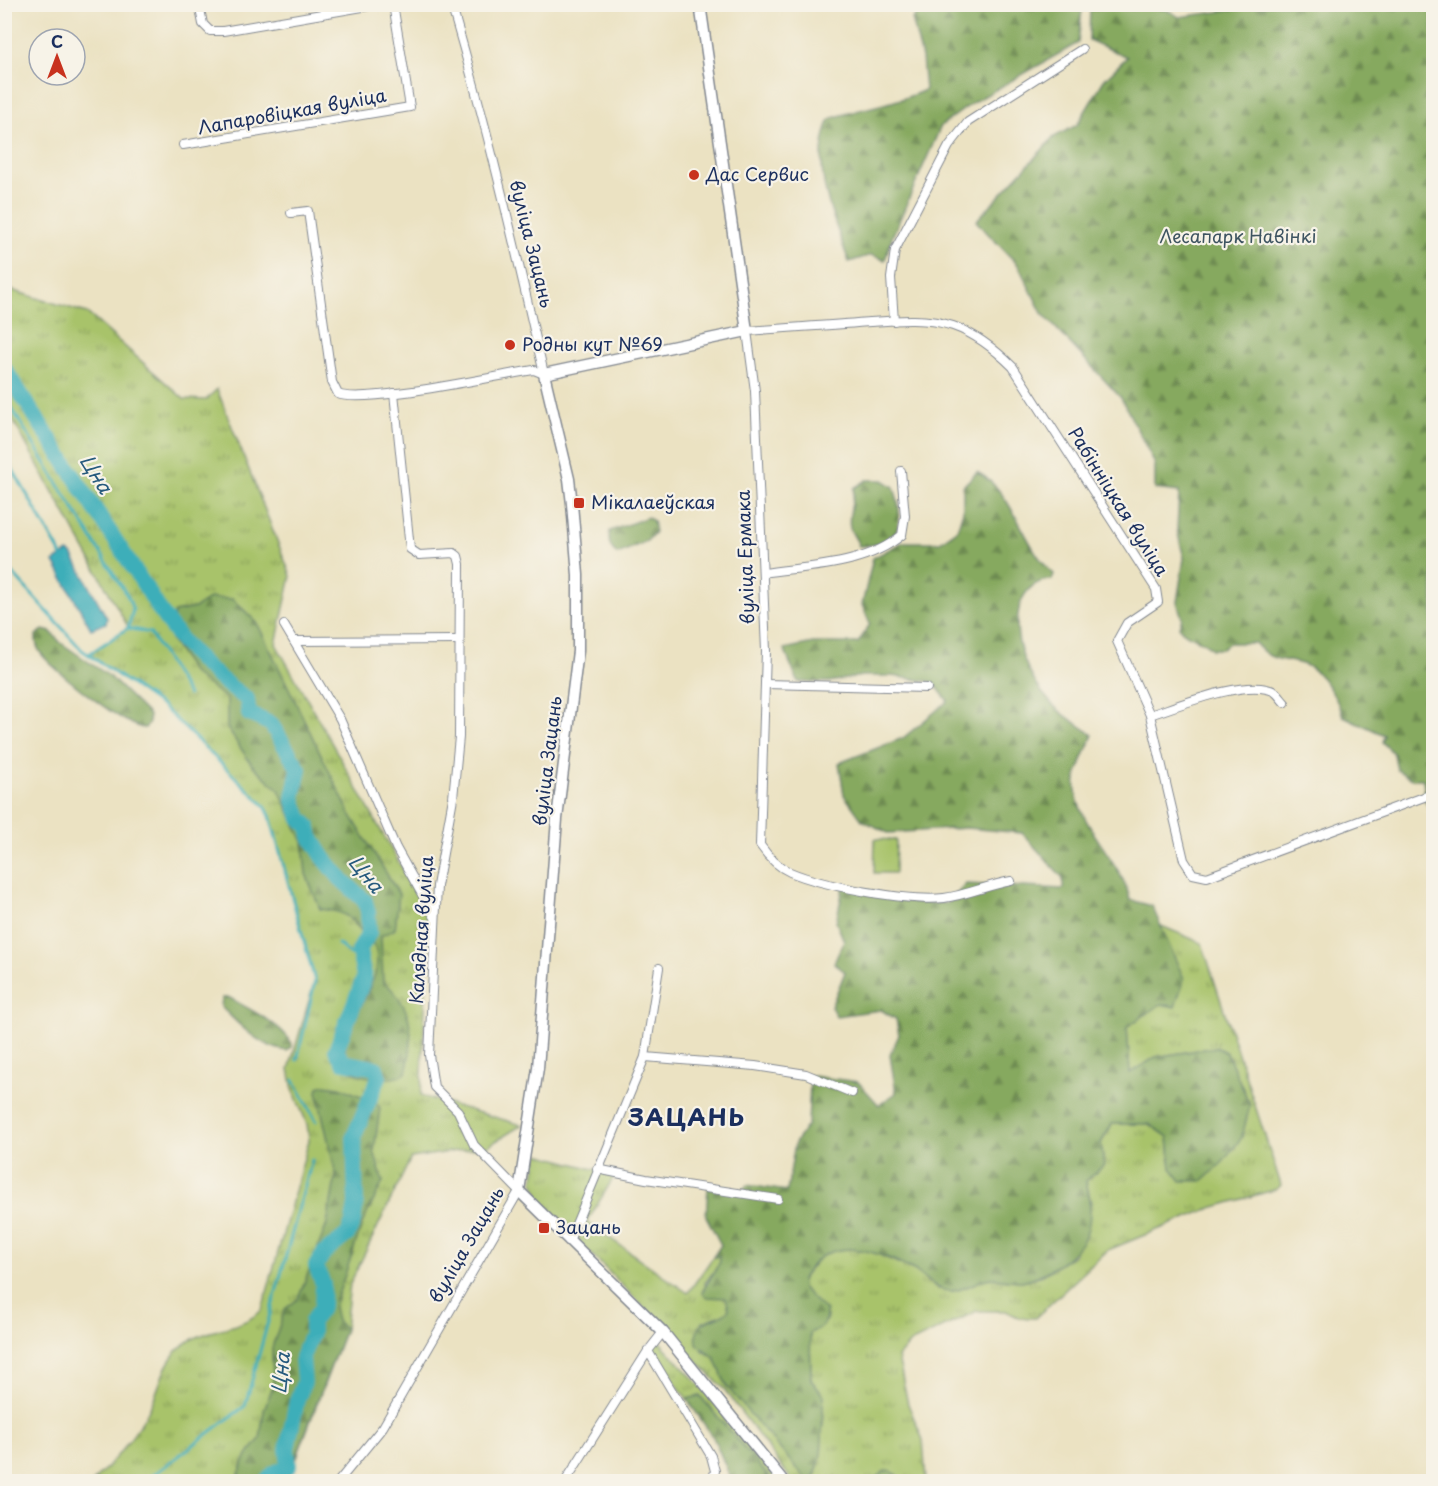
<svg xmlns="http://www.w3.org/2000/svg" width="1438" height="1486" font-family="'Playpen Sans',sans-serif">
<style>
.grass{fill:url(#grass-tufts);stroke:#627964;stroke-width:1.5}
.forest{fill:url(#forest-firs);stroke:#506c5e;stroke-width:1.5}
.garden{fill:#a8c36a;stroke:#627964;stroke-width:1.5}
.water{fill:#3daeb9;stroke:#2c6e8c;stroke-width:1.5}
.lines{fill:none;stroke-linecap:round;stroke-linejoin:round}
.stream{stroke:#3daeb9;stroke-width:3}
.river{stroke:#3daeb9;stroke-width:16}
.street-casing{stroke:#838890;stroke-width:10}
.secondary-casing{stroke:#838890;stroke-width:13}
.street{stroke:#fff;stroke-width:8}
.secondary{stroke:#fff;stroke-width:10}
.poi-dot{fill:#c8321e;stroke:#f7f3e8;stroke-width:2}
.labels{text-anchor:middle;stroke-width:4.5;stroke-linejoin:round;paint-order:stroke}
.street-label{font-size:18px;fill:#1b2f5e;stroke:#f7f3e8}
.poi-label{font-size:18px;fill:#1b2f5e;stroke:#f7f3e8;text-anchor:start}
.park-label{font-size:18px;fill:#3e5461;stroke:#f7f3e8}
.water-label{font-size:20px;font-style:italic;fill:#275b7e;stroke:#f7f3e8}
.district-label{font-size:24px;font-weight:bold;letter-spacing:1.5px;fill:#1b2f5e;stroke:#f7f3e8}
</style>
<defs>
<pattern id="grass-tufts" width="24" height="20" patternUnits="userSpaceOnUse" patternTransform="scale(1.5)"><rect width="24" height="20" fill="#a8c36a"/><path d="M3 7l-1-3M5 7V3M7 7l1-3M15 17l-1-3M17 17v-4M19 17l1-3" fill="none" stroke="#889f5a"/></pattern>
<pattern id="forest-firs" width="22" height="20" patternUnits="userSpaceOnUse" patternTransform="scale(1.5)"><rect width="22" height="20" fill="#86a95e"/><path d="M5 1l3.5 6h-7zM16 11l3.5 6h-7z" fill="#6d8a51"/></pattern>
</defs>
<rect width="100%" height="100%" fill="#f7f3e8"/>
<filter id="ink" filterUnits="userSpaceOnUse"><feTurbulence type="fractalNoise" baseFrequency=".0167" numOctaves="2"/><feDisplacementMap in="SourceGraphic" scale="12" xChannelSelector="R" yChannelSelector="G"/><feConvolveMatrix kernelMatrix="1 2 1 2 8 2 1 2 1" color-interpolation-filters="sRGB"/></filter>
<filter id="wash" filterUnits="userSpaceOnUse"><feTurbulence type="fractalNoise" baseFrequency=".008" numOctaves="4" result="noise"/><feDisplacementMap in="SourceGraphic" scale="24" xChannelSelector="R" yChannelSelector="G"/><feGaussianBlur stdDeviation="1.35" result="paint"/><feColorMatrix in="noise" values="0 0 0 0 0 0 0 0 0 0 0 0 0 0 0 0 0 1.4 0 .05"/><feComposite in="paint" operator="in"/></filter>
<g filter="url(#wash)">
<rect width="100%" height="100%" fill="#ebe2c2"/>
<g class="grass">
<path d="M4,288L87,313L184,399L206,400L217,389L291,576L276,644L429,916L421,1096L522,1125L488,1146L411,1158L350,1284L345,1329L288,1481H93C113,1463 134,1436 147,1413C160,1392 161,1365 180,1348C204,1326 239,1332 262,1310L309,1140L307,1124L293,1090L289,1069L315,980L270,816L265,806L163,707L89,654L128,627L5,406Z"/>
<path d="M1159,925L1202,943L1281,1185L1277,1189L1211,1208L1108,1250L1035,1318H1020L1006,1311H977L910,1343L898,1357L908,1404L923,1440L926,1481L793,1482L724,1389L543,1205L533,1182L538,1154L615,1175L587,1222L688,1293L713,1257L719,1256L721,1262L705,1283L706,1297H727L729,1309L726,1313L703,1322L702,1350L715,1358L727,1387L816,1474L824,1416L822,1407L824,1397L811,1380L810,1333C850,1314 808,1305 801,1284L804,1276L823,1253L844,1249L868,1250L914,1270L938,1289L952,1291L988,1278L1022,1281L1043,1275L1074,1255L1091,1203L1086,1181L1104,1165L1101,1143L1112,1124H1149L1168,1137L1171,1168L1250,1105L1227,1053L1216,1047L1156,1057L1130,1074L1127,1027L1161,1004L1184,979Z"/>
<polygon points="657,1339 712,1399 777,1481 772,1481 700,1396 687,1399 651,1348"/>
</g>
<g class="forest">
<path d="M1275,4L1433,5V814L1425,801L1423,779H1412L1397,770L1394,754L1382,742L1384,735L1343,716C1338,700 1321,670 1305,665C1281,657 1273,664 1255,643H1229L1222,649H1212C1202,637 1187,639 1179,627L1182,618L1177,602L1184,558L1177,530L1179,492L1155,489V464L1121,398L1042,313L1018,265L976,221L1054,137L1077,125L1104,80L1127,57L1089,40L1090,5C1117,5 1158,0 1179,17Z"/>
<path d="M927,5L1082,4V10L1078,43L974,102L941,126L892,237L885,260L871,255L849,262C833,217 809,166 830,119C863,107 893,105 925,90L922,58L912,19Z"/>
<path d="M977,472C1015,492 1023,548 1054,574L1052,580C1036,580 1027,588 1021,602C1009,637 1028,679 1052,704C1063,716 1080,725 1093,735C1088,747 1081,761 1077,774C1066,817 1122,858 1130,900L1152,906L1184,979L1175,1007L1161,1004L1127,1027L1130,1073L1156,1057L1216,1047L1227,1053L1250,1105L1242,1137L1223,1162L1202,1181H1181L1171,1168L1168,1137L1149,1124H1112L1101,1143L1104,1165L1086,1181C1095,1221 1091,1244 1055,1267C1045,1273 1034,1279 1022,1281C1010,1282 997,1276 986,1279C975,1282 963,1291 951,1291C934,1291 926,1276 912,1269C882,1253 838,1236 812,1265C806,1273 799,1279 803,1289L826,1311C827,1325 821,1328 810,1333L811,1380L824,1396C820,1421 827,1457 812,1480L805,1478L727,1387L715,1358L697,1344C693,1314 716,1325 729,1309L726,1298L706,1297L702,1292L720,1262L719,1256L713,1257L721,1245L706,1216L708,1188L740,1193L747,1185L787,1191L795,1143L808,1124L810,1083L798,1074L858,1082L879,1105L896,1093L890,1055L899,1035L896,1019L881,1010L836,1016L831,1007L845,972L834,963L844,941L836,922L844,884L914,903H948L966,884L1063,889V878L1022,833L966,828L888,833L862,820L844,795L839,763L903,738L948,701L933,682L892,676H862L829,682H798L784,649L813,643H858L870,624L862,605L873,558L903,542H940L957,530L963,511V486Z"/>
<path d="M867,480H883L894,487C905,523 902,545 859,546C857,539 852,535 850,528C847,517 854,500 854,488Z"/>
<path d="M648,517L653,521L655,532L647,541L618,554C609,549 608,540 610,531Z"/>
<path d="M210,598L233,599L257,623L350,814L399,894L395,929L381,936L383,981C414,1007 415,1036 406,1073C392,1083 357,1078 345,1067C338,1023 388,981 375,948C373,943 366,937 363,933C348,915 344,911 320,909L306,874L303,842L279,790L252,765L227,728V699L193,674L171,640L174,612L195,608Z"/>
<path d="M43,630L51,632L61,643L109,676L149,715V723L145,728C128,729 50,668 40,652C36,646 36,642 36,635Z"/>
<path d="M222,998H230C245,1007 290,1028 292,1047L287,1051C259,1047 241,1026 221,1007Z"/>
<polygon points="324,1085 340,1087 377,1103 380,1108 374,1151 383,1182 363,1222 334,1307 337,1321 345,1329 287,1481 236,1481 246,1457 260,1439 264,1410 273,1386 272,1348 285,1309 298,1299 327,1224 336,1175 317,1092 318,1087"/>
<polygon points="700,1396 772,1481 732,1481 713,1437 687,1399"/>
<polygon points="890,1470 905,1481 871,1481 885,1471"/>
<polygon points="168,1475 196,1481 150,1481"/>
</g>
<polygon class="garden" points="875,839 896,840 895,873 874,873"/>
<polygon class="water" points="68,552 72,554 107,618 106,623 91,629 54,562"/>
<g class="lines">
<g class="stream">
<polyline points="4,396 128,597 133,610 128,628 89,654"/>
<polyline points="4,454 62,556"/>
<polyline points="4,564 82,650 163,707 265,806 270,816 315,981 297,1060"/>
<polyline points="128,628 150,633 188,695"/>
<polyline points="338,944 359,962"/>
<polyline points="294,1080 316,1121"/>
<polyline points="144,1482 245,1406 312,1160"/>
</g>
<path class="river" d="M4,368L150,594C175,639 205,670 247,699L249,714L271,724L299,769L293,798L300,818L309,827L311,837L324,858L340,878L365,901L368,912L369,933L359,951L364,978L336,1050L343,1062L376,1068L379,1077L354,1136L356,1203L353,1222L348,1234L323,1254L316,1266L323,1284L322,1307L312,1321V1333L302,1357L304,1382L297,1400L287,1449L289,1466L274,1473L266,1482"/>
</g>
</g>
<g filter="url(#ink)">
<g class="lines">
<defs>
<g id="street">
<polyline points="199,4 203,24 210,31 223,31 380,4"/>
<path d="M451,4C487,126 516,250 544,374"/>
<polyline points="183,145 410,107 393,4"/>
<path d="M291,213L308,211L332,382L338,394C363,405 499,375 534,370L544,374"/>
<polyline points="894,321 891,278 895,250 949,146 968,122 1082,49"/>
<path d="M763,573C809,566 865,566 902,535L905,516L901,471"/>
<polyline points="284,625 340,719 396,848 434,916"/>
<polyline points="294,641 459,640"/>
<polyline points="765,684 927,688"/>
<path d="M1150,715C1178,706 1248,677 1275,692C1278,694 1282,700 1285,703"/>
<path d="M1011,881C988,885 967,895 944,898C909,902 823,886 790,872C778,867 767,855 760,845L766,651L755,391L747,331C783,328 820,326 857,323C887,321 924,316 953,326C976,334 996,350 1013,367L1156,589L1158,602L1127,623L1117,641L1150,715L1184,860L1193,874L1207,877L1432,794"/>
<polyline points="645,1057 755,1066 806,1074 852,1093"/>
<polyline points="597,1169 646,1179 778,1199"/>
<polyline points="569,1241 645,1057 659,968"/>
<polyline points="648,1351 711,1456 715,1471 712,1482"/>
<polyline points="338,1482 383,1427 519,1191 474,1145 458,1111 434,1087 429,1055 437,886 453,798 459,737 460,564 458,556 454,553 419,555 410,549 394,393"/>
<polyline points="565,1482 648,1351 663,1332"/>
</g>
<polyline id="secondary" points="700,4 747,331 544,374 569,479 572,504 578,575 578,651 557,819 538,1068 519,1191 663,1332 784,1482"/>
</defs>
<use href="#street" class="street-casing"/>
<use href="#secondary" class="secondary-casing"/>
<use href="#street" class="street"/>
<use href="#secondary" class="secondary"/>
</g>
</g>
<g class="poi-dot">
<circle cx="694" cy="175" r="6"/>
<circle cx="510" cy="345" r="6"/>
<rect x="573" y="497" width="12" height="12" rx="3"/>
<rect x="538" y="1222" width="12" height="12" rx="3"/>
</g>
<g class="labels">
<g class="street-label">
<text transform="translate(292 112) rotate(-10)" y="6">Лапаровіцкая вуліца</text>
<text transform="translate(531 244) rotate(76)" y="6">вуліца Зацань</text>
<text transform="translate(1118 502) rotate(58)" y="6">Рабінніцкая вуліца</text>
<text transform="translate(746 557) rotate(-92)" y="6">вуліца Ермака</text>
<text transform="translate(548 761) rotate(-83)" y="6">вуліца Зацань</text>
<text transform="translate(422 930) rotate(-86)" y="6">Калядная вуліца</text>
<text transform="translate(467 1245) rotate(-60)" y="6">вуліца Зацань</text>
</g>
<g class="poi-label">
<text x="706" y="181">Дас Сервис</text>
<text x="522" y="351">Родны кут №69</text>
<text x="591" y="509">Мікалаеўская</text>
<text x="556" y="1234">Зацань</text>
</g>
<g class="park-label">
<text x="1238" y="243">Лесапарк Навінкі</text>
</g>
<g class="water-label">
<text transform="translate(96 474) rotate(58)" y="7">Цна</text>
<text transform="translate(366 874) rotate(51)" y="7">Цна</text>
<text transform="translate(281 1373) rotate(-84)" y="7">Цна</text>
</g>
<g class="district-label">
<text x="687" y="1126">ЗАЦАНЬ</text>
</g>
</g>
<rect width="1438" height="1486" fill="none" stroke="#f7f3e8" stroke-width="24"/>
<g transform="translate(57 57)"><circle r="28" fill="#f7f3e8" stroke="#9fa5b1" stroke-width="1.5"/>
<path d="M0-4.5L10 22L0 15L-10 22Z" fill="#c8321e"/>
<text y="-9" font-size="16" font-weight="bold" text-anchor="middle" fill="#1b2f5e">С</text>
</g>
</svg>
